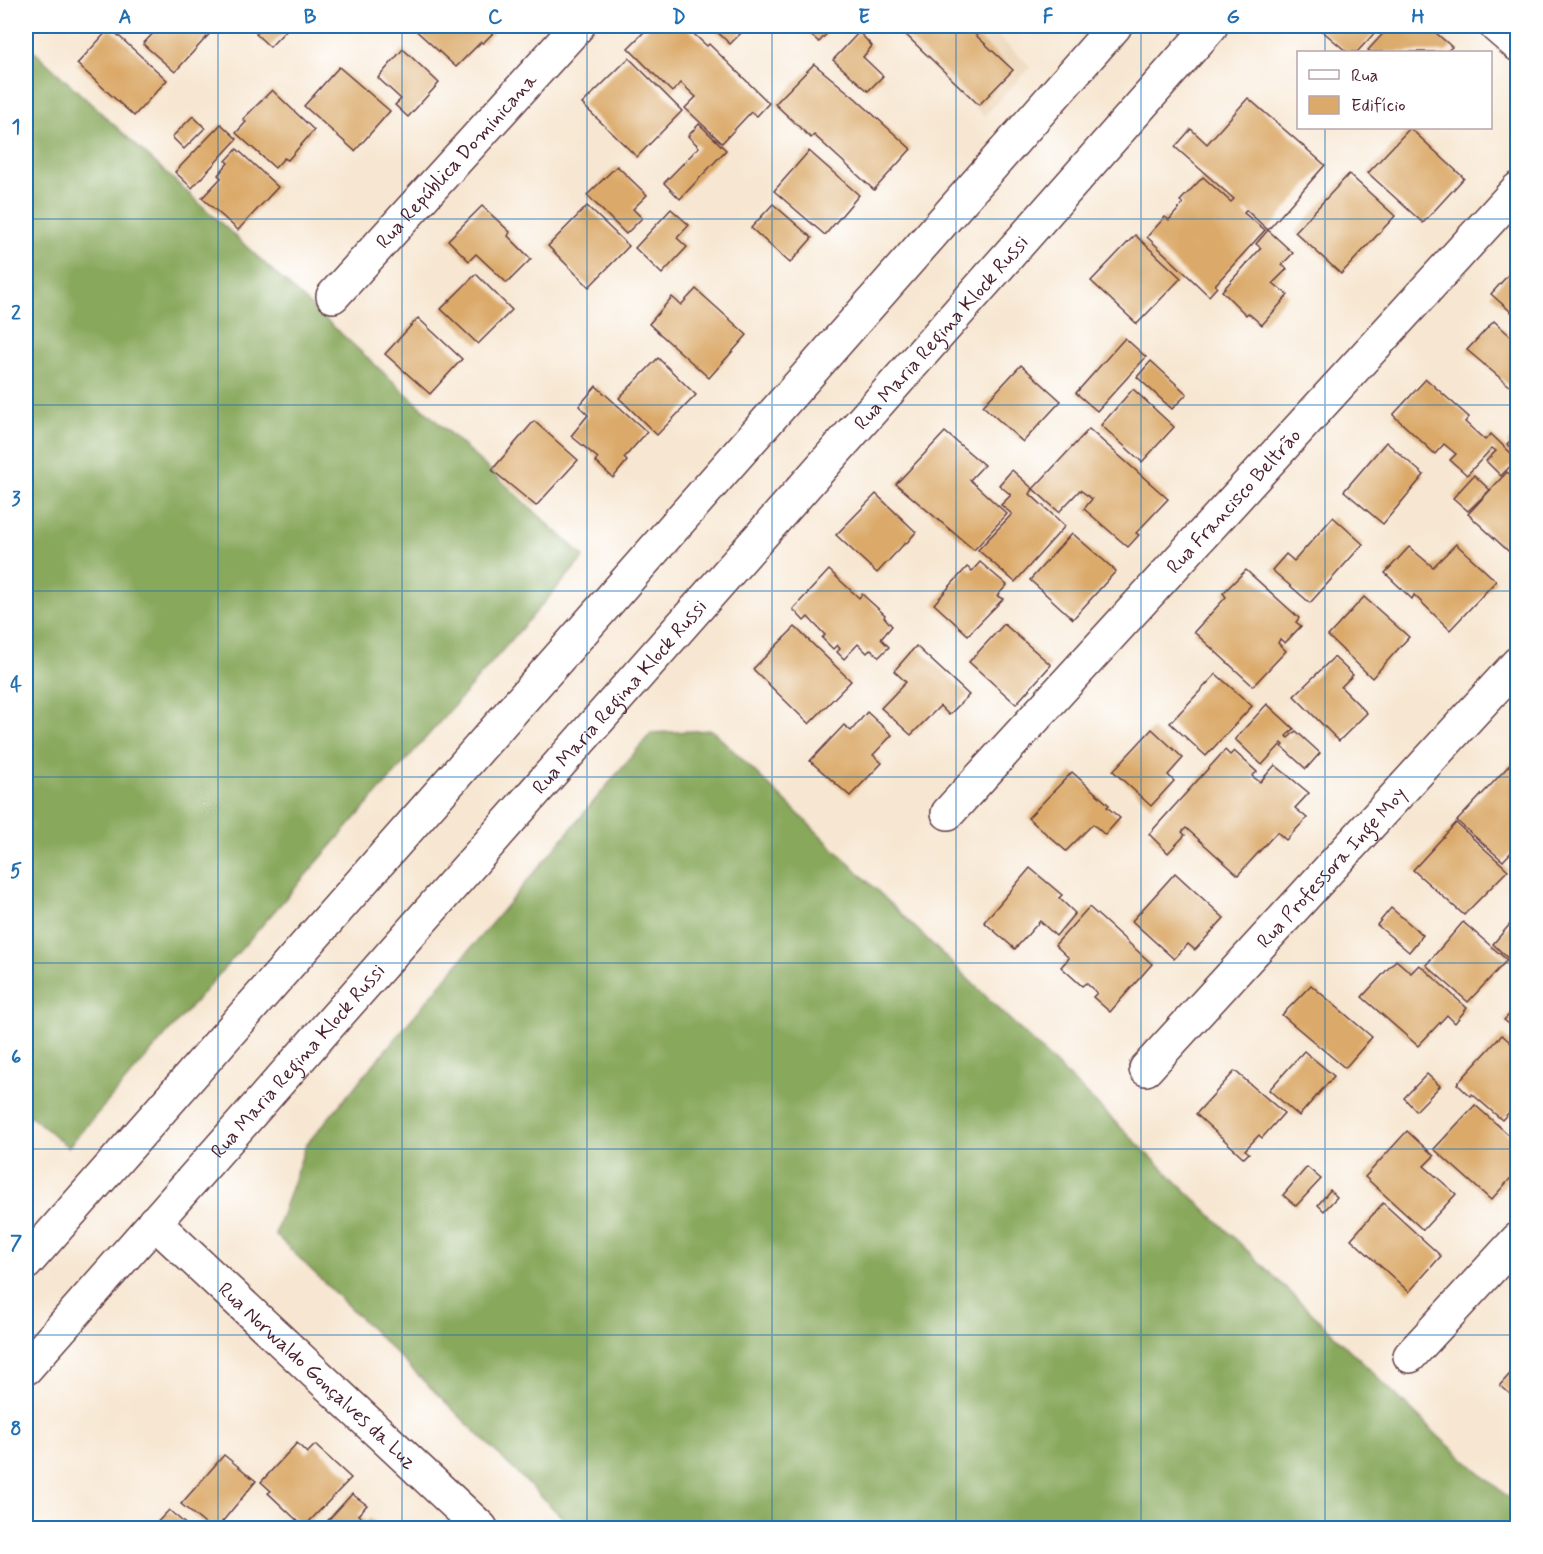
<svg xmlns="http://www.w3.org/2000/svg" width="1543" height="1554" font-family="Mynerve,sans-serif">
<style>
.built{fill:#edd7ba}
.forest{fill:#88a85c;stroke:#696444;stroke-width:1.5}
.building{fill:#dbaa6b}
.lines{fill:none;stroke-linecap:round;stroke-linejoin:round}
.minor-casing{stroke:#643d44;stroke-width:36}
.tertiary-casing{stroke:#643d44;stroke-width:36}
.minor{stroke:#fff;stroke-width:33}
.tertiary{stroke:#fff;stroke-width:33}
.grid{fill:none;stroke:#1f6fb2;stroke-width:1.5;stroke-opacity:0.55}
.labels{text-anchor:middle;stroke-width:5;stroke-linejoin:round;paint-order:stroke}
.street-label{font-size:20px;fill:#4a1f2b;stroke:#fff}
.neatline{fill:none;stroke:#1f6fb2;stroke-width:2}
.grid-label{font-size:20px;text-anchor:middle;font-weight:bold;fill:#1f6fb2}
</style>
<rect width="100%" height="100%" fill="#fff"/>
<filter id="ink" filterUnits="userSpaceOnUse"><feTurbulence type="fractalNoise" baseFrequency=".0167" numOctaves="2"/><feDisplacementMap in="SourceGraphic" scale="12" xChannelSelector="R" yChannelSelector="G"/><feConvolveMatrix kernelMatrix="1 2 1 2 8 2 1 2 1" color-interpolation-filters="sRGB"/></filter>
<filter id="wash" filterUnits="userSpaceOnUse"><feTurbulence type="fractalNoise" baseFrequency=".008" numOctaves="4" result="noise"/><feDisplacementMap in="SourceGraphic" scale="24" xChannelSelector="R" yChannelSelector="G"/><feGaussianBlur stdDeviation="1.35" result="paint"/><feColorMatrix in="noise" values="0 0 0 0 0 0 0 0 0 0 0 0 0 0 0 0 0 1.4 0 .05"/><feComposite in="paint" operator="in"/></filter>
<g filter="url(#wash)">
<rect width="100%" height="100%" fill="#f7e7d2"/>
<polygon class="built" points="888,26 987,26 1031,67 984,116"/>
<g class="forest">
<polygon points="26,44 584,557 68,1147 26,1112"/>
<polygon points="712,730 1438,1436 1517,1505 1517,1528 573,1528 275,1234 306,1145 651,733"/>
</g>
<g id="blocks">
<g class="building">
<polygon points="160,26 209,26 213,30 175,72 143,44"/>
<polygon points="264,26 290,26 270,47 256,34"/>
<polygon points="411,26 500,26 483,43 481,42 456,67"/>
<polygon points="650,26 685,26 707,46 709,44 769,103 757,116 751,112 722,143 685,108 696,97 681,83 672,92 628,48"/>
<polygon points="711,26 748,26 730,44"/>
<polygon points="800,26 834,26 819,42"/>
<polygon points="909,26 966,26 1013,70 979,105 903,32"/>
<polygon points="1323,26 1381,26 1357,52 1347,52 1320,29"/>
<polygon points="1390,26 1428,26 1452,47 1446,52 1371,52 1368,50"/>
<polygon points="110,28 167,80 134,116 77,64"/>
<polygon points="859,32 872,46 863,57 883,76 868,91 833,60"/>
<polygon points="403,49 439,83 408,117 395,105 401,99 378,78"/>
<polygon points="629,58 682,111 637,157 582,104"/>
<polygon points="814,64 855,98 911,149 874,190 814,135 811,138 775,104"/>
<polygon points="339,67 390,111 355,151 304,106"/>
<polygon points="272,90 314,130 288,160 284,158 275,168 236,133 246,122 243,119"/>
<polygon points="1248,98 1325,165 1268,230 1246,210 1244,213 1265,230 1215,285 1217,287 1209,296 1147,237 1165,217 1169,220 1183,204 1180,201 1203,177 1231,202 1234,199 1175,147 1191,129 1207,144"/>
<polygon points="193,116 205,128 184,149 172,137"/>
<polygon points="221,124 237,139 192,188 175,172"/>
<polygon points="699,124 726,150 680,199 664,183 699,147 688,136"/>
<polygon points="1410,128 1464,178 1423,223 1368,173"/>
<polygon points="237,149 278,187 238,230 202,198 221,178 218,175 228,163 226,161"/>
<polygon points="809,151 859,195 825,235 774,191"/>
<polygon points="617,166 647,195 633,209 642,218 626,234 587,195"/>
<polygon points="1349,174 1395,216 1341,274 1295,232"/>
<polygon points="773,204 812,238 790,263 751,228"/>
<polygon points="482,206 510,232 508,236 531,259 507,283 476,254 469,261 448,240"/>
<polygon points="587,206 629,246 589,287 548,246"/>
<polygon points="671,209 689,225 677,238 687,247 662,274 635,248"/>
<polygon points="1268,230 1293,253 1282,265 1287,269 1273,283 1288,295 1262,325 1248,313 1246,315 1222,291 1261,248 1256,244"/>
<polygon points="1135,235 1181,278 1137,324 1091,281"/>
<polygon points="1518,264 1518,318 1491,294"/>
<polygon points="476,274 512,310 478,344 441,309"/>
<polygon points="696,289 747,335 709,378 649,324 672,297 681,305"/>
<polygon points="418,318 462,359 430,394 385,354"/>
<polygon points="1494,321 1518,343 1518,393 1467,350"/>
<polygon points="1125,338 1146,357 1097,411 1076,393"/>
<polygon points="658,358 696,395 657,435 619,398"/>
<polygon points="1151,361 1187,394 1172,409 1137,377"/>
<polygon points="1021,365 1061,401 1023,442 983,406"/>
<polygon points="1426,379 1469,417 1465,422 1485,440 1491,434 1517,459 1501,476 1486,461 1496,451 1492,448 1467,475 1450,460 1456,454 1444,444 1435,454 1393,415"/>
<polygon points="596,386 647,432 624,458 627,461 613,478 595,461 598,458 571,436 588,415 579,406"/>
<polygon points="1133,389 1174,427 1142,462 1101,425"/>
<polygon points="534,421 578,460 536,506 492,470"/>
<polygon points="1089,429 1168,499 1136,533 1139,535 1128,547 1084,509 1092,499 1080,490 1059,512 1033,489 1030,494 1065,526 1015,582 978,550 1012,514 1001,505 1011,495 999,485 1012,470 1033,489"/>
<polygon points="945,432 984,465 970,480 1007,514 974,550 896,484"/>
<polygon points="1518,433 1518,453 1507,444"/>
<polygon points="1386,442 1424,475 1383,524 1344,491"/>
<polygon points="1507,472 1518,481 1518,560 1468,514"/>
<polygon points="1474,475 1490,490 1468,511 1453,498"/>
<polygon points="876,494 916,532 906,544 905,543 877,573 836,535"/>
<polygon points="1333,517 1363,544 1310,603 1272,570 1286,554 1294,561"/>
<polygon points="1072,533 1116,571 1073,619 1030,580"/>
<polygon points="1456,544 1496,581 1450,630 1414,595 1412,599 1385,573 1409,547 1433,567"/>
<polygon points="980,562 1007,585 997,596 1003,599 968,635 934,604 967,567 972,571"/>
<polygon points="829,570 859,598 862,594 885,615 884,617 892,626 881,639 889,647 879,657 871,649 867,653 858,644 844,659 837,652 840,649 837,645 833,649 822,638 825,635 808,617 804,621 793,609"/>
<polygon points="1246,570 1299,618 1296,622 1301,626 1285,643 1280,639 1278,643 1286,651 1253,686 1194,632 1226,597 1223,593"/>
<polygon points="1364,597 1409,637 1372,678 1328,636"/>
<polygon points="1004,624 1051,665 1016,704 969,662"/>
<polygon points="795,627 851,681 809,724 753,669"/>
<polygon points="916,646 969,695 949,715 940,706 911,735 881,708 906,682 894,671"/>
<polygon points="1334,657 1353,675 1341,687 1367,713 1339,741 1294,696"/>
<polygon points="1216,674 1252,706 1206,756 1170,723"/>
<polygon points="1267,704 1294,729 1286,736 1288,738 1296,731 1320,753 1306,769 1282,747 1284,745 1282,743 1262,765 1235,739"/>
<polygon points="867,712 892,735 873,755 882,763 850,796 810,761 844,725 851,731"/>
<polygon points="1152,729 1183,758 1168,775 1174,781 1151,806 1113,771"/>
<polygon points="1225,750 1230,755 1234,751 1257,772 1252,776 1260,782 1275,765 1309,793 1295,808 1307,818 1286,840 1277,832 1238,875 1186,828 1182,832 1185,835 1168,853 1149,834"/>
<polygon points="1518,756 1518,845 1503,861 1457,821"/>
<polygon points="1072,772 1109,805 1107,807 1120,818 1105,835 1093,824 1066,851 1028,818"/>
<polygon points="1456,823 1508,870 1464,915 1413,870"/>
<polygon points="1030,868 1062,895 1059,898 1075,913 1056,936 1040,921 1015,949 984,922"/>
<polygon points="1175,873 1224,918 1195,950 1188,944 1174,959 1132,921"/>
<polygon points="1089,907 1152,964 1110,1012 1093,997 1097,993 1086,983 1082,986 1061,967 1069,958 1055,945"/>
<polygon points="1391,908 1423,935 1409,952 1377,925"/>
<polygon points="1518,915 1518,958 1513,963 1493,944"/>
<polygon points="1463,922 1507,960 1468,1002 1426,965"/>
<polygon points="1396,960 1411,973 1419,965 1421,966 1467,1008 1455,1023 1447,1015 1418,1046 1362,997"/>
<polygon points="1311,985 1372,1037 1345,1068 1282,1015"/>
<polygon points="1518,1006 1518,1031 1504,1020"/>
<polygon points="1502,1035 1518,1049 1518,1103 1502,1120 1472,1094 1470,1096 1457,1084"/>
<polygon points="1304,1051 1334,1076 1299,1116 1269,1090"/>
<polygon points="1235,1071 1284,1113 1262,1138 1259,1135 1245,1150 1249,1153 1244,1158 1196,1114"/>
<polygon points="1427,1074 1440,1086 1416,1111 1404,1098"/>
<polygon points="1475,1105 1518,1143 1518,1170 1491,1200 1434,1149"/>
<polygon points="1407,1131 1434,1156 1424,1166 1456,1194 1423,1230 1365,1177"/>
<polygon points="1307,1167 1321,1179 1296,1206 1283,1195"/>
<polygon points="1330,1190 1337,1197 1324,1211 1318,1205"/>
<polygon points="1383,1203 1441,1256 1409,1292 1351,1239"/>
<polygon points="1518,1365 1518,1401 1500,1385"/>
<polygon points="297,1443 307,1453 315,1445 351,1478 304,1527 268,1493 271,1491 261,1482"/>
<polygon points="224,1455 256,1481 217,1528 210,1528 181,1504"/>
<polygon points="352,1494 367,1505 358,1515 367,1522 370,1518 382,1528 321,1528"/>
<polygon points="169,1510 190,1528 152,1528"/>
</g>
</g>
</g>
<g filter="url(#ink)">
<use href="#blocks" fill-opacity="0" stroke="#643d44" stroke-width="1.5"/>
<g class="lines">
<defs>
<g id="minor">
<polyline points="1496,26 1518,45"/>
<path id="s1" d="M333,296L578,26"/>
<path id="s2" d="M948,813L1518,189"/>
<path id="s3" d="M1146,1069L1518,663"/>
<path id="s4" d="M154,1222L481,1528"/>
<polyline points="1410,1356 1518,1239"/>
<path id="s5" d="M26,1368L1211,26"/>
</g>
<polyline id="tertiary" points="26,1263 1115,26"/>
</defs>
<use href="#minor" class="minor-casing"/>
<use href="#tertiary" class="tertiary-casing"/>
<use href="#minor" class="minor"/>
<use href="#tertiary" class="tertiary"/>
</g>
</g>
<path class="grid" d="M218,26V1528M402,26V1528M587,26V1528M772,26V1528M956,26V1528M1141,26V1528M1325,26V52M1325,128V1528M26,219H1518M26,405H1518M26,591H1518M26,777H1518M26,963H1518M26,1149H1518M26,1335H1518"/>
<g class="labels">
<g class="street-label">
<text dy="7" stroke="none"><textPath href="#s1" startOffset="183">Rua República Dominicana</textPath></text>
<text dy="7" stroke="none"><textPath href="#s5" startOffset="1382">Rua Maria Regina Klock Russi</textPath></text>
<text dy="7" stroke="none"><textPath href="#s2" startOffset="423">Rua Francisco Beltrão</textPath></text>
<text dy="7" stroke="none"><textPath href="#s5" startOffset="896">Rua Maria Regina Klock Russi</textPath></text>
<text dy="7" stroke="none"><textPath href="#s3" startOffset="274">Rua Professora Inge Moy</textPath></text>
<text dy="7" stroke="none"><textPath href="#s5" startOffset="410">Rua Maria Regina Klock Russi</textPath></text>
<text dy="7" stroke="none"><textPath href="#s4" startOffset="224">Rua Norwaldo Gonçalves da Luz</textPath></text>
</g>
</g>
<rect width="1543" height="1554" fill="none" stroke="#fff" stroke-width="66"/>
<rect x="1297" y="51" width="195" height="78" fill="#ffffff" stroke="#b7a5aa" stroke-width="1.5"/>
<rect x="1309" y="70" width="30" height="9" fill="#ffffff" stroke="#b7a5aa" stroke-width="1.5"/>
<text x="1351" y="81" font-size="18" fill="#4a1f2b">Rua</text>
<rect x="1309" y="96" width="30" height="18" fill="#dbaa6b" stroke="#b7a5aa" stroke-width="1.5"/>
<text x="1351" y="111" font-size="18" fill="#4a1f2b">Edifício</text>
<rect x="33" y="33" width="1477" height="1488" class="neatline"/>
<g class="grid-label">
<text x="125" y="23">A</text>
<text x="310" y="23">B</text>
<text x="495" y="23">C</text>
<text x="679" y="23">D</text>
<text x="864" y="23">E</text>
<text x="1048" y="23">F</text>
<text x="1233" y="23">G</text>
<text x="1418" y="23">H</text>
<text x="16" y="133">1</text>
<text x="16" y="319">2</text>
<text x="16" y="505">3</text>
<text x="16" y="691">4</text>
<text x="16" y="877">5</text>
<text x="16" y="1063">6</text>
<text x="16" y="1249">7</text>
<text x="16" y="1435">8</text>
</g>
</svg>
